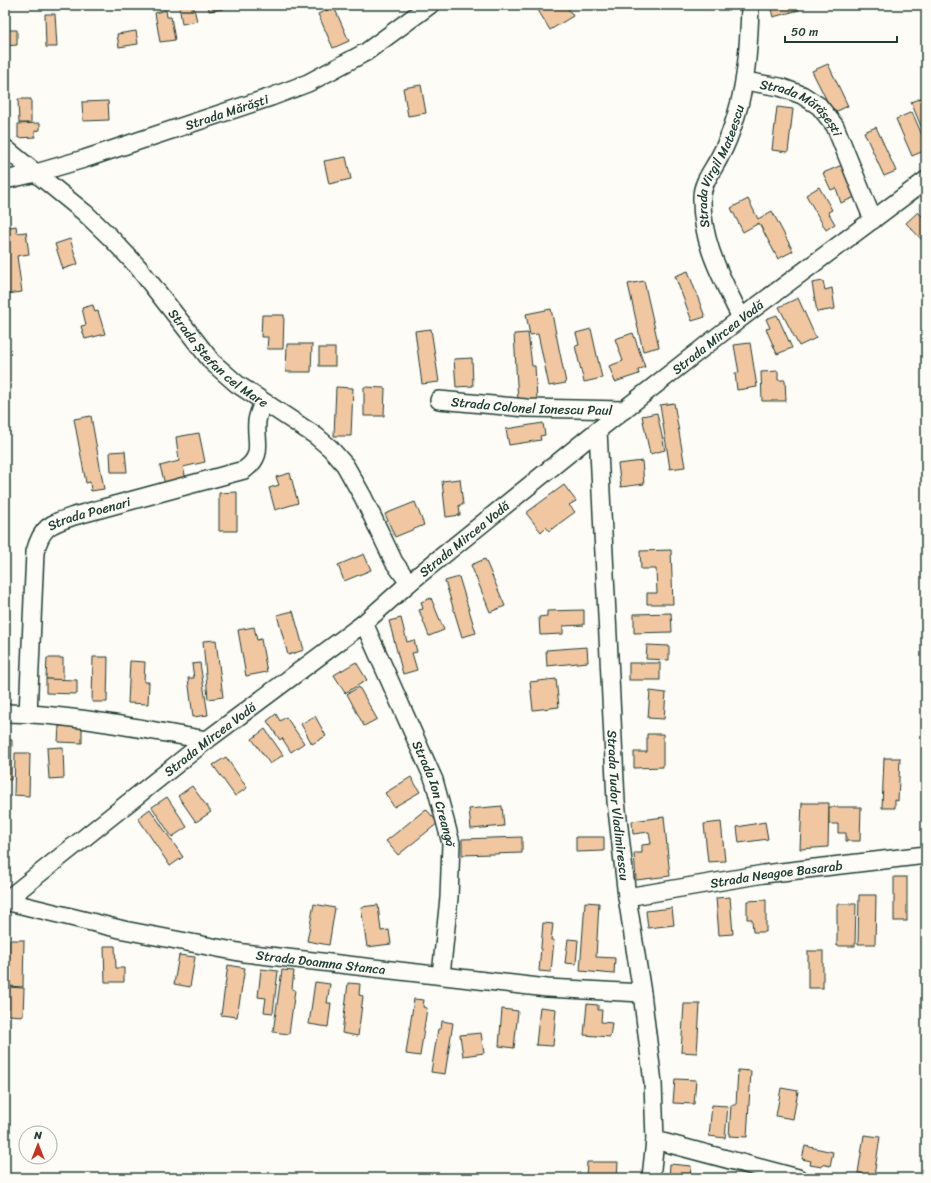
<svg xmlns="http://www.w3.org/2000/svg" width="931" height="1183" font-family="Sriracha,sans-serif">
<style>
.building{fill:#f1c7a1;stroke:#1f3d34}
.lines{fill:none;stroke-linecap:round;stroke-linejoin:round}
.minor-casing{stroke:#1f3d34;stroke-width:20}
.minor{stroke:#fdfcf7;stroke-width:17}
.labels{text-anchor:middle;stroke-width:3;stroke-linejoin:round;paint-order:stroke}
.street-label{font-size:13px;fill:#1f3d34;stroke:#fdfcf7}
</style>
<rect width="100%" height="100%" fill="#fdfcf7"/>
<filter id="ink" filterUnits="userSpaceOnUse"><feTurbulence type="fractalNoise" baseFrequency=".025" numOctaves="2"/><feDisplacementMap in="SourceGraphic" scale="8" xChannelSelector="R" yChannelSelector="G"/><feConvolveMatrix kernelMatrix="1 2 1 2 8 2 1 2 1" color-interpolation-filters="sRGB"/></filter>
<g filter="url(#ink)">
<g class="building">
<polygon points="179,5 193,5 197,21 182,24"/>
<polygon points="208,5 223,5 224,9 209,11"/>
<polygon points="535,5 566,5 573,16 550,30"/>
<polygon points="770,5 798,5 799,10 773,17"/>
<polygon points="334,7 349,41 333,48 318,14"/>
<polygon points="166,10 167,17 171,17 175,40 160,42 155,13"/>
<polygon points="45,14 55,14 57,47 46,47"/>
<polygon points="5,30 17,30 17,45 5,46"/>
<polygon points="136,31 138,44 119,47 117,34"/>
<polygon points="828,64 848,106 833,113 812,71"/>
<polygon points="421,85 426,113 408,116 403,88"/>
<polygon points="926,96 926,138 911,102"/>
<polygon points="18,99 31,99 31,123 19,123"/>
<polygon points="108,101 109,120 83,121 82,102"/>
<polygon points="777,107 793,109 788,152 772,150"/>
<polygon points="912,112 926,144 926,150 912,156 896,119"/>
<polygon points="40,123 40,130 35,131 35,137 18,138 18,124"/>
<polygon points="876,127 896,171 884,176 864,132"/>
<polygon points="346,157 351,179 329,184 324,161"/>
<polygon points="842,165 855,197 841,203 836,188 831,190 823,173"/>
<polygon points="819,187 832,210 828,212 835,224 826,230 806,195"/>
<polygon points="748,199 758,219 772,211 793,251 778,259 759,223 743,232 731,208"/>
<polygon points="918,212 926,220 926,244 906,223"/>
<polygon points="16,226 17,233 26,232 29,254 17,256 22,292 7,294 5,279 5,228"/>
<polygon points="70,239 78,264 63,269 55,244"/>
<polygon points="688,271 705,317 692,321 675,276"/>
<polygon points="644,281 659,347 643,351 628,284"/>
<polygon points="823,281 825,290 832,288 835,309 817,312 812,283"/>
<polygon points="798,298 816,338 799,346 779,307"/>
<polygon points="93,305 95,312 98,311 105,334 85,339 81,326 86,325 82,308"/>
<polygon points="551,309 566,383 549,386 538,334 530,335 526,314"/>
<polygon points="262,315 284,315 283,349 267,349 268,337 261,337"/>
<polygon points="777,315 792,348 777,354 766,329 770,328 766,319"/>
<polygon points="431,329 439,382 422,384 415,331"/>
<polygon points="591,329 602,378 584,382 575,346 579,345 576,333"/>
<polygon points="528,333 532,366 535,366 537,400 518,401 514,334"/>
<polygon points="633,333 645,367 638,370 639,374 615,382 609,366 623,361 615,339"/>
<polygon points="750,343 757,387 737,390 735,373 739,373 734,345"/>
<polygon points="287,344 312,344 311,372 286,372"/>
<rect x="319" y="348" width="16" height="18"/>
<polygon points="472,358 473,386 456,387 454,359"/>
<polygon points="778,371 778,380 785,380 786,401 762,401 761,372"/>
<polygon points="336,387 353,388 351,436 334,436"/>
<polygon points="364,387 385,388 384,416 364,416"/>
<polygon points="674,403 685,467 670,469 660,405"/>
<polygon points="657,413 665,450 650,454 642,416"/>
<polygon points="91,416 104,489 91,491 90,482 86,483 74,419"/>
<polygon points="543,423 545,435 540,436 541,440 509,445 506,429"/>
<polygon points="199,433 205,462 183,467 186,479 165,484 160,466 179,461 176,437"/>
<polygon points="125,451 127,472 111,472 110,452"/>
<polygon points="642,461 644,484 621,487 618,464"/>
<polygon points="290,473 298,503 275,510 269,488 279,485 276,477"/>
<polygon points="460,479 463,505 459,505 460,515 446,517 442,481"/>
<polygon points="564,485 576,501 569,505 575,512 549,531 546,527 541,532 526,513"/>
<polygon points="237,492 237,531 219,531 219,493"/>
<polygon points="415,502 424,525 395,537 385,514"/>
<polygon points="671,550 673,604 647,604 647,593 657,593 656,569 641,569 640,551"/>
<polygon points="364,554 371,570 344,581 338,565"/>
<polygon points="485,559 505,606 490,612 471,565"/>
<polygon points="459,577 476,633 462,637 445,581"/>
<polygon points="431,598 444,630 429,636 419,610 423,609 421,602"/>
<polygon points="584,610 584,625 563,626 563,634 540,635 539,617 547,616 547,611"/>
<polygon points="293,611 304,650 288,655 277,615"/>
<polygon points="671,613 672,632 634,633 634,614"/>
<polygon points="401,618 407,642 414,640 417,652 412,653 417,670 403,674 389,621"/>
<polygon points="254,627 257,640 261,639 267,672 246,676 238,630"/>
<polygon points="216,640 223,697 208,699 203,641"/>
<polygon points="647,645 669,646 669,660 646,659"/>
<polygon points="587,647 588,662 547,666 546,650"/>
<polygon points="93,657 108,657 107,702 92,702"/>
<polygon points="5,658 9,658 8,695 5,695"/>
<polygon points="47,658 63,658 63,680 46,679"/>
<polygon points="130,661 145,662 144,682 149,682 148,704 128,703"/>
<polygon points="356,662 367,680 345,693 334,675"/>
<polygon points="200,663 208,715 193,717 188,678 194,678 192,664"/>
<rect x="629" y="663" width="31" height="17"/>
<polygon points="46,679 77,680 77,694 46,693"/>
<polygon points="556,679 559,707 533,710 530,682"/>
<polygon points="359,687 377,719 364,726 347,694"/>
<polygon points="650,691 666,693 664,719 648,718"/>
<polygon points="276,714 280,721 286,717 304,743 291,752 282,738 280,740 267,721"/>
<polygon points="315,716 326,736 312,744 301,724"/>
<polygon points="59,726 82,727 82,743 58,742"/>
<polygon points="265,729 283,755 270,764 252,739"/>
<polygon points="647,734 663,734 663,767 634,768 634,752 647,752"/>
<polygon points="5,740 12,740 11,780 5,779"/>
<polygon points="63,747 64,778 49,779 47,748"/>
<polygon points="15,753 30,753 29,796 14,795"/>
<polygon points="226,757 247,788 235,796 213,765"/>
<polygon points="884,758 900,758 898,801 895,800 895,808 882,808"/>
<polygon points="411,777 420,792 394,807 385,793"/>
<polygon points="192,786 211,812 196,822 178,796"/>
<polygon points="167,797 187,827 172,837 152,807"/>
<polygon points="802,803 829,803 828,847 800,849"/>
<polygon points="502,806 504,826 471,829 469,809"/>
<polygon points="829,807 861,807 860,841 846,841 846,833 838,833 838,824 829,824"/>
<polygon points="150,809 183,857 170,866 138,818"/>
<polygon points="426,809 438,823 398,855 386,841"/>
<polygon points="664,817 670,876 636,880 634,853 642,853 642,845 651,844 649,832 633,834 632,821"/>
<polygon points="721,822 725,861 708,862 704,824"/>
<polygon points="765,822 768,839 739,843 737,827"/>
<polygon points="522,837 522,853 462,855 462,839"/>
<polygon points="576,837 604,837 604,851 576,852"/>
<rect x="894" y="877" width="13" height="44"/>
<polygon points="859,895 876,895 875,944 858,944"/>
<polygon points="730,897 733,934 719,935 716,898"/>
<polygon points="766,900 766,932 753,932 752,919 747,919 747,901"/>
<polygon points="585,902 599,903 596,957 615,958 614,974 580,971"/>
<polygon points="314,904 335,908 329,945 307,941"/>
<polygon points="837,904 856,904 855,946 837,946"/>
<polygon points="378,905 381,931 389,930 391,944 367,947 361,907"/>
<polygon points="672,908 674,925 648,928 646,911"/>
<polygon points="543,923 553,924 551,940 554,940 551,972 539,971"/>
<polygon points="5,938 7,938 6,986 5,986"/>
<polygon points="568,939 578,940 576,964 565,963"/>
<polygon points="9,940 24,940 23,987 8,986"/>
<polygon points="104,946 115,946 116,968 124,968 124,982 105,982"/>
<rect x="808" y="951" width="15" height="37"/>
<polygon points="179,955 195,957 190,987 174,984"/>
<polygon points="228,965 245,968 237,1017 221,1015"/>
<polygon points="261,969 278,971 273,1013 264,1012 266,998 258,997"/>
<polygon points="282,970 294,971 292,989 295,990 289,1034 273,1032"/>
<polygon points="315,982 330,984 327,1003 331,1003 328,1027 309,1024"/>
<polygon points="348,983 360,984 359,995 363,996 358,1036 342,1033"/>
<polygon points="8,987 24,988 23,1016 8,1015"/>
<polygon points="414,999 424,1000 423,1007 427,1008 420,1056 406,1054"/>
<polygon points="587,1004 598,1005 598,1010 602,1010 601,1022 612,1023 610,1037 584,1035"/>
<polygon points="684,1004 700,1004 697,1053 681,1052"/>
<polygon points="540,1007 556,1009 553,1046 536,1045"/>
<polygon points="502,1009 518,1011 514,1048 499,1046"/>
<polygon points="442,1021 453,1023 445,1074 431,1072 438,1029 441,1029"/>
<polygon points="481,1033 484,1053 463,1056 460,1035"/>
<polygon points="738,1070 751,1071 747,1137 729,1136 731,1105 736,1105"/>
<polygon points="675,1079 696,1080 694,1104 673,1103"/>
<polygon points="781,1088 798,1091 793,1119 776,1116"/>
<polygon points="712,1105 728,1106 725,1138 709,1136"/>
<polygon points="864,1135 880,1137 874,1176 858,1173"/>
<polygon points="805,1146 833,1152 830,1166 822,1164 822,1167 810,1165 811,1161 802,1159"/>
<polygon points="587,1162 618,1162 617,1178 586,1178"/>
<polygon points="670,1164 691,1166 690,1178 669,1178"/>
</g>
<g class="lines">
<defs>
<g id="minor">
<path id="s1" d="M745,81L780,87L802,95L819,106L835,126L873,220"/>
<path id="s2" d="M5,148L85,213L111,238L138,267L212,362L237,384L316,436L330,448L345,465L363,497L394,562L409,583"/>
<path id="s3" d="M5,180L36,173L84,159L271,97L308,83L366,52L430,5"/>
<path id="s4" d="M741,318C722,278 701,243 702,197C702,182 714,169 720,156C727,144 732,129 736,116C747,81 749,42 750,5"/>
<path id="s5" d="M439,400L526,408L624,410"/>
<path id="s6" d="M598,430L616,801L627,897L642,993L653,1083L655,1140L651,1178"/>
<path id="s7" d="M364,623L434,780L451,843L449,898L441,975"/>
<path d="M5,713C73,714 140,729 207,740"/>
<path id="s8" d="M28,714L35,552C42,526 50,524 74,516L244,470C265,455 255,442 257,421C258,414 261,408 263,402"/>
<path id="s9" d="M627,897L764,874L926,855"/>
<path id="s10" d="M5,901L207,740L364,623L409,583L598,430L741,318L926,180"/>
<path id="s11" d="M5,901L124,930L244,953L547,988L642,993"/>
<polyline points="655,1140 798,1178"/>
</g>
</defs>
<use href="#minor" class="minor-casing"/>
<use href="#minor" class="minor"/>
</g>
</g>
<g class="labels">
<g class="street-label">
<text dy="5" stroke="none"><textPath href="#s3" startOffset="232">Strada Mărăști</textPath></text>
<text dy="5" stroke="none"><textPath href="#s1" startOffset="65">Strada Mărășești</textPath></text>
<text dy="5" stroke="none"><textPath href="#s4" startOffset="163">Strada Virgil Mateescu</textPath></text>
<text dy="5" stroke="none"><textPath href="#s10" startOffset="909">Strada Mircea Vodă</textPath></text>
<text dy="5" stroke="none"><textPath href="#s2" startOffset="301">Strada Ștefan cel Mare</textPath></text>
<text dy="5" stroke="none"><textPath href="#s5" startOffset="93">Strada Colonel Ionescu Paul</textPath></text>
<text dy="5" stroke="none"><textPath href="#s8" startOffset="234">Strada Poenari</textPath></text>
<text dy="5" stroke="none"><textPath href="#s10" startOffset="585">Strada Mircea Vodă</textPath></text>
<text dy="5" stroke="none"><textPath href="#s10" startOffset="261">Strada Mircea Vodă</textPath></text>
<text dy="5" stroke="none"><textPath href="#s7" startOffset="185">Strada Ion Creangă</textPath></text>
<text dy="5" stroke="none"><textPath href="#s6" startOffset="376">Strada Tudor Vladimirescu</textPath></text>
<text dy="5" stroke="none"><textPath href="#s9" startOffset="151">Strada Neagoe Basarab</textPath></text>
<text dy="5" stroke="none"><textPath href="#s11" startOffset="322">Strada Doamna Stanca</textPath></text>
</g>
</g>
<rect width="931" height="1183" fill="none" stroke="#fdfcf7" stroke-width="20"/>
<rect x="10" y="10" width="911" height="1163" fill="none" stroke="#1f3d34" stroke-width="1.5" filter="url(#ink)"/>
<g transform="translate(38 1145)"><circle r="19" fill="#fdfcf7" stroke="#a4b0a9"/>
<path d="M0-3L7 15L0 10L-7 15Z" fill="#c8321e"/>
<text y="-6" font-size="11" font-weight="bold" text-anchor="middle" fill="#1f3d34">N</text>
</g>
<path d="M785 36v6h112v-6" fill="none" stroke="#1f3d34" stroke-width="2"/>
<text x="791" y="36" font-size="12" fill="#1f3d34" stroke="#fdfcf7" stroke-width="3" paint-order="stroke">50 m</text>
</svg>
